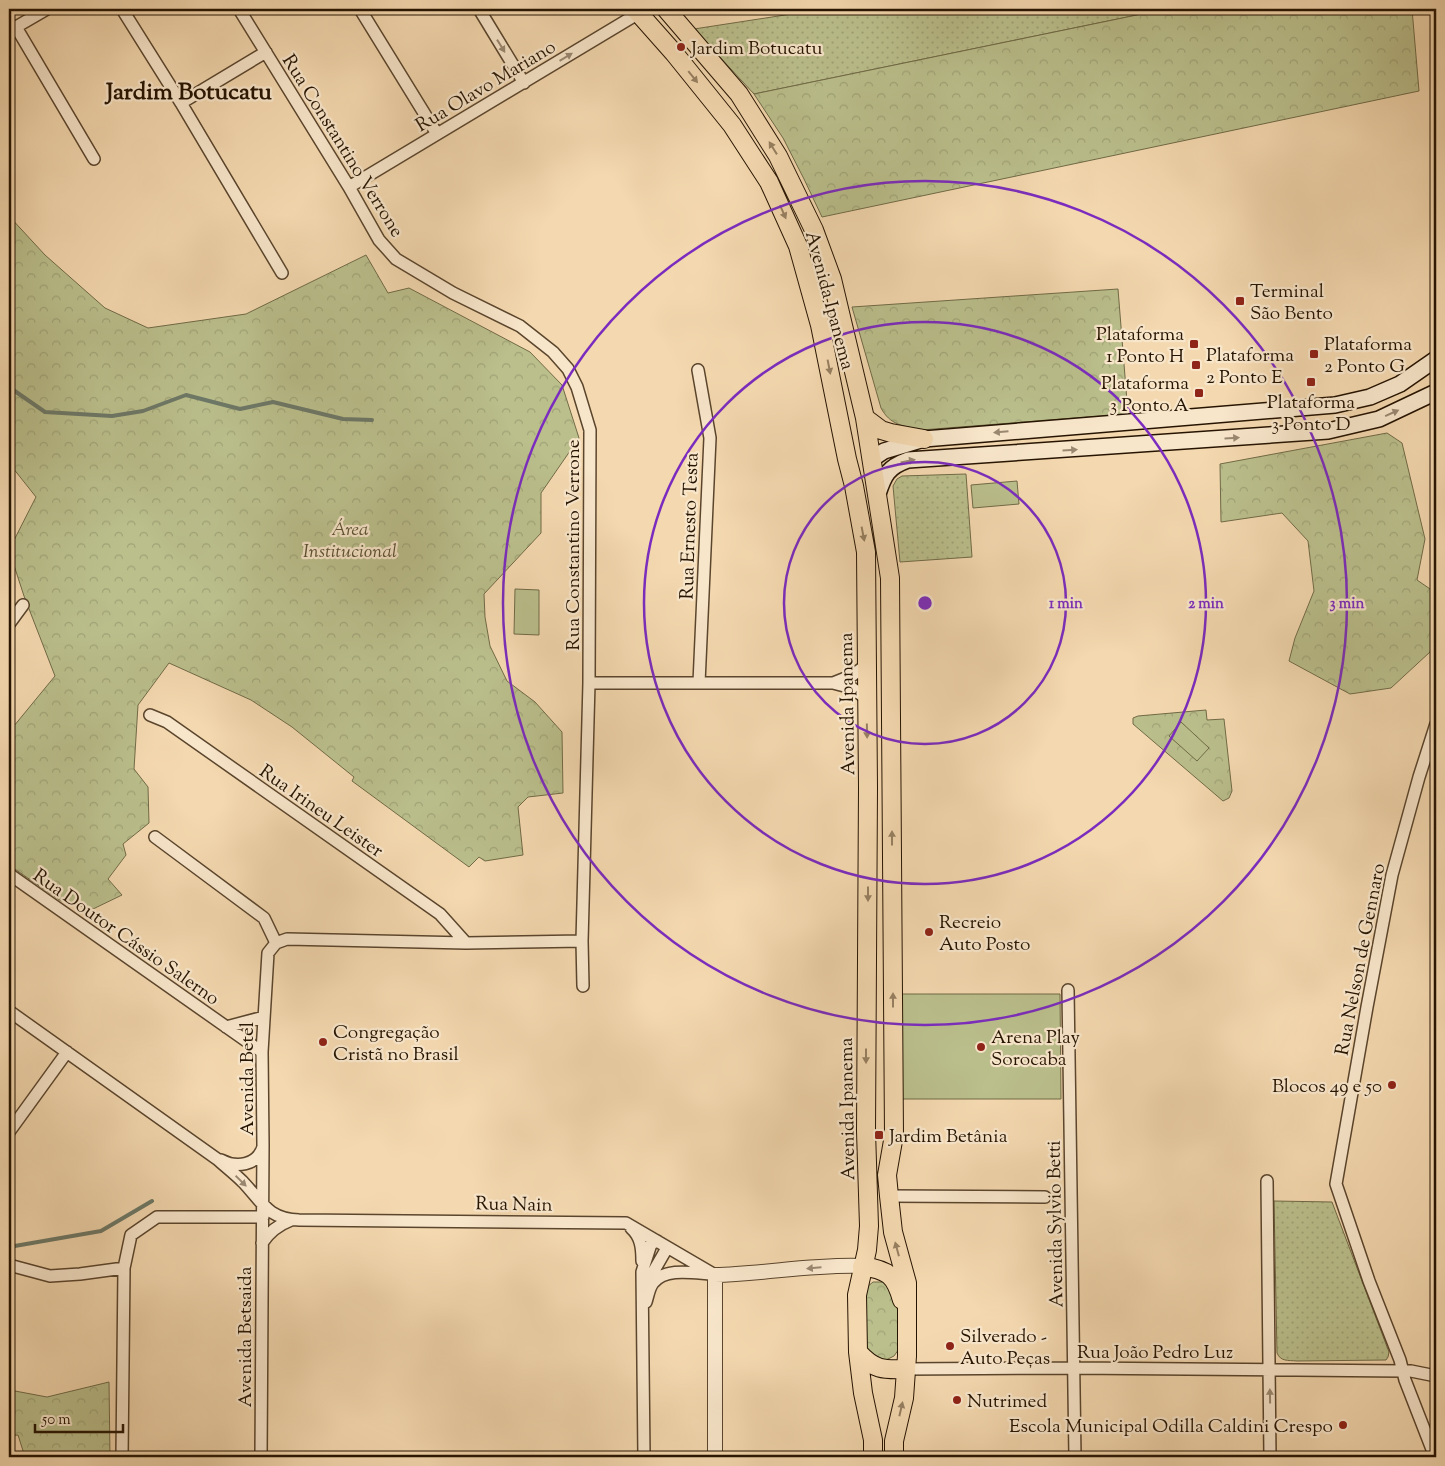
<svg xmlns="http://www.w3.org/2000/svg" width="1445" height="1466" font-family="'Sorts Mill Goudy',serif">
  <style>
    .grass { fill: url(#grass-dots); stroke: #706a47 }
    .forest { fill: url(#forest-crowns); stroke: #706a47 }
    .pitch { fill: #babf8c; stroke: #706a47 }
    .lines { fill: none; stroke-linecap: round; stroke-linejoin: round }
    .stream { stroke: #6d7867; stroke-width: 4 }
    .minor-casing { stroke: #5a452d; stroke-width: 14 }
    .tertiary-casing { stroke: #5a452d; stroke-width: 16 }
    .secondary-casing { stroke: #261402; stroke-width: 18 }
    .primary-casing { stroke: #261402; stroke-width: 20 }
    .minor { stroke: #f8e6cb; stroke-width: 11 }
    .tertiary { stroke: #f8e6cb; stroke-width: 14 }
    .secondary { stroke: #f8e6cb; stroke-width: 15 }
    .primary { stroke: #f4d8af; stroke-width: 18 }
    .oneway { fill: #9a8871 }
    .oneway2 { fill: #978061 }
    .ring { fill: none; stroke: #7b2cbf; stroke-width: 2.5 }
    .poi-dot { fill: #8f2418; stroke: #f8e6cb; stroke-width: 2 }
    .labels { text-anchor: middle; stroke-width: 4.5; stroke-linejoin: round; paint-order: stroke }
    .poi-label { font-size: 19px; fill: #261402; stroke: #f8e6cb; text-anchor: start }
    .street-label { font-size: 19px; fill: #261402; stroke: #f8e6cb }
    .park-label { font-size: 19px; font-style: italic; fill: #5a5032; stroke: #f8e6cb }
    .district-label { font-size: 24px; font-weight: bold; fill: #261402; stroke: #f8e6cb }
    .centre { fill: #7b2cbf; stroke: #f8e6cb; stroke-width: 2.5 }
    .ring-label { font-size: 15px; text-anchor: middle; font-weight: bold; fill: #7b2cbf; stroke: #f8e6cb; stroke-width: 4.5; stroke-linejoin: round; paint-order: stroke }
  </style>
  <defs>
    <pattern id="grass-dots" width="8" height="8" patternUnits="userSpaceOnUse" patternTransform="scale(1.25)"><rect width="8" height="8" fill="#babf8c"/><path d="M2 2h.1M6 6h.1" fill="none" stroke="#a0a377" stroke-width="1.8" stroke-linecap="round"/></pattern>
    <pattern id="forest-crowns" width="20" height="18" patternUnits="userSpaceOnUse" patternTransform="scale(1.25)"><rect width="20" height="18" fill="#babf8c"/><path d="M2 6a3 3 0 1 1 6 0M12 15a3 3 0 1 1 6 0" fill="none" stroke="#a0a377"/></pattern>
  </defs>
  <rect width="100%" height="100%" fill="#f4d8af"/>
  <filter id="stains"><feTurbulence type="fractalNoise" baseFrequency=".004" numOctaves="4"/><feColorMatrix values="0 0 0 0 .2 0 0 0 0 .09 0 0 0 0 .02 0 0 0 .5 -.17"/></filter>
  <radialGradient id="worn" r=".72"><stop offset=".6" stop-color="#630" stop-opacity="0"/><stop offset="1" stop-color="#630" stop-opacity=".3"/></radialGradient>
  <!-- grass -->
  <path class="grass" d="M824,9H1166L754,94L694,29Z
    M966,474L972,557L900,562L893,486L897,479L902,476Z
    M1274,1201L1332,1202L1389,1352L1388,1357L1386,1360L1297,1361C1288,1360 1281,1362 1277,1353Z"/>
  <!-- forest -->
  <path class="forest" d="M1166,9H1412L1419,91L822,217L804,179L783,138L754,94Z
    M9,216L45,255L105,308L148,328L246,314L366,255L388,293L409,288L530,352L562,385L579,438L541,493V533L484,594L485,617L490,646L507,681L535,702L562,732L563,793L528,797L518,807L523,855L485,861L479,857L469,867L352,781L354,777L292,727L251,700L169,663L138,705L134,769L148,787L149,823L123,844L126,855L108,879L122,895L93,909L61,901L9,865V732L55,676L24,596L9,550L36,497L9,463Z
    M1118,289L1128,414L921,430C903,426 890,425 881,408L852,307Z
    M1387,433L1402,443L1425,539L1417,580L1436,593V642L1430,652L1391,688L1350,694L1289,661L1295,638L1314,591L1308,541L1282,513L1221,522L1220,464Z
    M1206,710L1207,720L1224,719L1232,791L1229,798L1223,801L1133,724V718L1138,716Z
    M873,1282H884L897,1298L901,1346L894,1356L884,1361L875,1358L864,1346L863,1296L867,1287Z
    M109,1382L110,1457H25L18,1435L9,1436V1394L15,1391L47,1397Z"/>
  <!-- pitch -->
  <path class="pitch" d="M1017,481L1019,504L973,508L971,485Z
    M515,589L539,590V635L514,634Z
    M1181,722L1209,748L1197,761L1169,736Z
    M901,994H1060L1061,1099H902Z"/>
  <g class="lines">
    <!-- stream -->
    <path class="stream" d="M9,387L45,412L112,416L143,411L186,395L240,409L273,402L343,419L372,420
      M9,1247L101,1231L152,1201"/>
    <defs>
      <path id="minor" d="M122,9L181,103L282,273
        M239,9L349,187L379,240L396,259L453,293L520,326L553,352L568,369L577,387L590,430L589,683L582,941L583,986
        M360,9L437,134
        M479,9L524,83
        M16,27L94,159
        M10,29L16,27L47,9
        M181,103L266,52
        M349,187L639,13
        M698,370L710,438L699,683
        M9,624L23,605
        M589,683H833L852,688L867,699
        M833,683L853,675L866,665
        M150,715L167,722L440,914L466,943
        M155,837L264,918L276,943
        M9,874L262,1052
        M276,943L287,939L466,943L582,941
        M1068,990L1075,1457
        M9,1011L217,1159C226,1167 235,1174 243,1182C262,1202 268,1219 299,1220L626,1223L715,1275
        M226,1027L264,1017
        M9,1132L67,1052
        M221,1160C236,1168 257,1166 263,1147
        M1267,1181L1270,1457
        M889,1196L1045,1197
        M631,1228C641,1237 642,1248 642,1261
        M262,1243C269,1232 278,1225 291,1220
        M9,1265L50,1276L80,1274L124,1268
        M647,1287L652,1274L667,1248
        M646,1302C648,1296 649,1288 653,1283C665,1267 694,1273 711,1274
        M906,1369L1074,1368L1403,1371H1411L1436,1376
        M122,1457L124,1268L131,1235L157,1217H263
        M261,1457L263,1145L262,1052L268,953L276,943
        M644,1457L642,1272L651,1244L657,1241
        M1435,1457L1405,1380L1400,1360L1369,1281L1336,1184L1367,1007L1392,875L1419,777L1436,724"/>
      <path id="tertiary" d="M715,1457V1275C764,1274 813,1264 862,1266"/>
      <path id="secondary" d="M872,459L884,451L924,439L1335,405L1370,397L1400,384L1436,359
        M878,494C884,475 888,467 908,460L1328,431L1379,419L1436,392"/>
      <path id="primary" d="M635,9L674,53L732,125L769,182L798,246L820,325L847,459L854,486L866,552L868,788L866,1131L869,1226L867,1250L857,1295L858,1352L863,1393L873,1440V1457
        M666,9L739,94L778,156L814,230L832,279L865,418L890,578L894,1135L887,1175L889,1196L893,1232L907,1283V1356L904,1398L894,1441V1457
        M865,418L881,430L891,433L924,439
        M862,1266C888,1270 895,1275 902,1300
        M858,1352C874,1370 883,1370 906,1369"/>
    </defs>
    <!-- minor casing -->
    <use href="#minor" class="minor-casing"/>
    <!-- tertiary casing -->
    <use href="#tertiary" class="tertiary-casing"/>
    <!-- secondary casing -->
    <use href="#secondary" class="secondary-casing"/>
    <!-- primary casing -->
    <use href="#primary" class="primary-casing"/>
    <!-- minor -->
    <use href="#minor" class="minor"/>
    <!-- tertiary -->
    <use href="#tertiary" class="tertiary"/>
    <!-- secondary -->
    <use href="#secondary" class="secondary"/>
    <!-- primary -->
    <use href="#primary" class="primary"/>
  </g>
  <!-- one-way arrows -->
  <defs><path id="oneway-solid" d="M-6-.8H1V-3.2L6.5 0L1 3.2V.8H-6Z" transform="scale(1.25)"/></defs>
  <g class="oneway">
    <use href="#oneway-solid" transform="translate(501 46) rotate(58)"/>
    <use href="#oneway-solid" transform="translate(566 57) rotate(-31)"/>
    <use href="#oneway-solid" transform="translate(1392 413) rotate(-24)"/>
    <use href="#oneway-solid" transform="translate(1001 432) rotate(175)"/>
    <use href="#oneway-solid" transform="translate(1232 438) rotate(-4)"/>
    <use href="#oneway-solid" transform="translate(1070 450) rotate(-4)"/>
    <use href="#oneway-solid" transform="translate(908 461) rotate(-11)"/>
    <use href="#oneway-solid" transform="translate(241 1181) rotate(44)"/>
    <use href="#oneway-solid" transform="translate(814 1268) rotate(175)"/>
    <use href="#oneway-solid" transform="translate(1270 1396) rotate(-91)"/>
  </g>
  <g class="oneway2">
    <use href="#oneway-solid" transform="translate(693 77) rotate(51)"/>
    <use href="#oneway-solid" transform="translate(773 148) rotate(-122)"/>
    <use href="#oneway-solid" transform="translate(783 212) rotate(66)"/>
    <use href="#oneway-solid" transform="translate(829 367) rotate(79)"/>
    <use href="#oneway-solid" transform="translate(863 534) rotate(79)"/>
    <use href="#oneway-solid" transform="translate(867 731) rotate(89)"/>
    <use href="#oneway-solid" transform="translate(892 838) rotate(-90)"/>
    <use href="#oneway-solid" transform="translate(868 894) rotate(90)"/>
    <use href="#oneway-solid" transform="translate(893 1000) rotate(-90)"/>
    <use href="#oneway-solid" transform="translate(866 1056) rotate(90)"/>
    <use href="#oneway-solid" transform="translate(897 1249) rotate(-105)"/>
    <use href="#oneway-solid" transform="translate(901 1409) rotate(-77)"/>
  </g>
  <!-- distance rings -->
  <g class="ring">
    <circle cx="925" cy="603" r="141"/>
    <circle cx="925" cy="603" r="281"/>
    <circle cx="925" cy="603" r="422"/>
  </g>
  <!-- markers -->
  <g class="poi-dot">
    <circle cx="681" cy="47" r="5"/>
    <rect x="1235" y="296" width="10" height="10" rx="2.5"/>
    <rect x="1189" y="339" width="10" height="10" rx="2.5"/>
    <rect x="1309" y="349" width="10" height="10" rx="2.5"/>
    <rect x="1191" y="360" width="10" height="10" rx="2.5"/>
    <rect x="1306" y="377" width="10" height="10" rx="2.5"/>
    <rect x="1194" y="388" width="10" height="10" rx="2.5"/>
    <circle cx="929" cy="932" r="5"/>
    <circle cx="323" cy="1042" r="5"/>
    <circle cx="981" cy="1047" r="5"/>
    <circle cx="1392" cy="1085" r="5"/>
    <rect x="874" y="1130" width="10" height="10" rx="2.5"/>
    <circle cx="950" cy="1346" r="5"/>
    <circle cx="957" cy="1400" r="5"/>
    <circle cx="1343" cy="1425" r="5"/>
  </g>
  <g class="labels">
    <!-- poi labels -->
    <g class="poi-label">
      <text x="691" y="54">Jardim Botucatu</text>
      <text x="1250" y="297">Terminal<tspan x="1250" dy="22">São Bento</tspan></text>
      <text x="1184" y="340" text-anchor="end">Plataforma<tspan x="1184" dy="22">1 Ponto H</tspan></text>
      <text x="1324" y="350">Plataforma<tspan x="1324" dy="22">2 Ponto G</tspan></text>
      <text x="1206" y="361">Plataforma<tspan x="1206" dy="22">2 Ponto E</tspan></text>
      <text x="1189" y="389" text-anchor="end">Plataforma<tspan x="1189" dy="22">3 Ponto A</tspan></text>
      <text x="1311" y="408" text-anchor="middle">Plataforma<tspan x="1311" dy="22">3 Ponto D</tspan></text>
      <text x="939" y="928">Recreio<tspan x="939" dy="22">Auto Posto</tspan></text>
      <text x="333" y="1038">Congregação<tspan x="333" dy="22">Cristã no Brasil</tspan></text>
      <text x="991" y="1043">Arena Play<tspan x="991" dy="22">Sorocaba</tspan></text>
      <text x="1382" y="1092" text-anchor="end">Blocos 49 e 50</text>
      <text x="889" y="1142">Jardim Betânia</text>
      <text x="960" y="1342">Silverado -<tspan x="960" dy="22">Auto Peças</tspan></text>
      <text x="967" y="1407">Nutrimed</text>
      <text x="1333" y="1432" text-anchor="end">Escola Municipal Odilla Caldini Crespo</text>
    </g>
    <!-- street labels -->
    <g class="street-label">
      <text transform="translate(485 85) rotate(-31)" y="7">Rua Olavo Mariano</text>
      <text transform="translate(344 145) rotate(58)" y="7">Rua Constantino Verrone</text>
      <text transform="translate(831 300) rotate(75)" y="7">Avenida Ipanema</text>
      <text transform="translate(688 526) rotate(-88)" y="7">Rua Ernesto Testa</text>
      <text transform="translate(572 545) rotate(-90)" y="7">Rua Constantino Verrone</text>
      <text transform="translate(846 704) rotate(-91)" y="7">Avenida Ipanema</text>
      <text transform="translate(322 810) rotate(35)" y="7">Rua Irineu Leister</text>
      <text transform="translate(127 936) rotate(35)" y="7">Rua Doutor Cássio Salerno</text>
      <text transform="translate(1359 959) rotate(-79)" y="7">Rua Nelson de Gennaro</text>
      <text transform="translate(246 1079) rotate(-90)" y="7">Avenida Betel</text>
      <text transform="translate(846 1109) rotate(-91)" y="7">Avenida Ipanema</text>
      <text transform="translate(514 1203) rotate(1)" y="7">Rua Nain</text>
      <text transform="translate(1054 1224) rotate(-91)" y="7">Avenida Sylvio Betti</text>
      <text transform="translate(244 1337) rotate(-90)" y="7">Avenida Betsaida</text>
      <text x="1155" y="1358">Rua João Pedro Luz</text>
    </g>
    <!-- park labels -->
    <g class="park-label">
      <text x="350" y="535">Área<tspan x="350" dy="22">Institucional</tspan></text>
    </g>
    <!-- district labels -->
    <g class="district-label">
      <text x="189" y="99">Jardim Botucatu</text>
    </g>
  </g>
  <circle cx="925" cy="603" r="8" class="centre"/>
  <g class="ring-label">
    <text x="1066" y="608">1 min</text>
    <text x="1206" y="608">2 min</text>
    <text x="1347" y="608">3 min</text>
  </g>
  <!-- margin -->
  <rect width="1445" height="1466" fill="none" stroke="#f4d8af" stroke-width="30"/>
  <rect x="10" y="10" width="1425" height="1446" fill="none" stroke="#261402" stroke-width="2.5"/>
  <rect x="15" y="15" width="1415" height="1436" fill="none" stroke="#261402"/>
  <!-- scale -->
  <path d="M35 1424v8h88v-8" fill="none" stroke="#261402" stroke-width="2.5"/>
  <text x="42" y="1424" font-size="15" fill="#261402" stroke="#f8e6cb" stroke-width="4" paint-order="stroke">50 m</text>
  <rect width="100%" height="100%" filter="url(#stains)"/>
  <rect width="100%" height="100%" fill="url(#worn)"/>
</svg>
